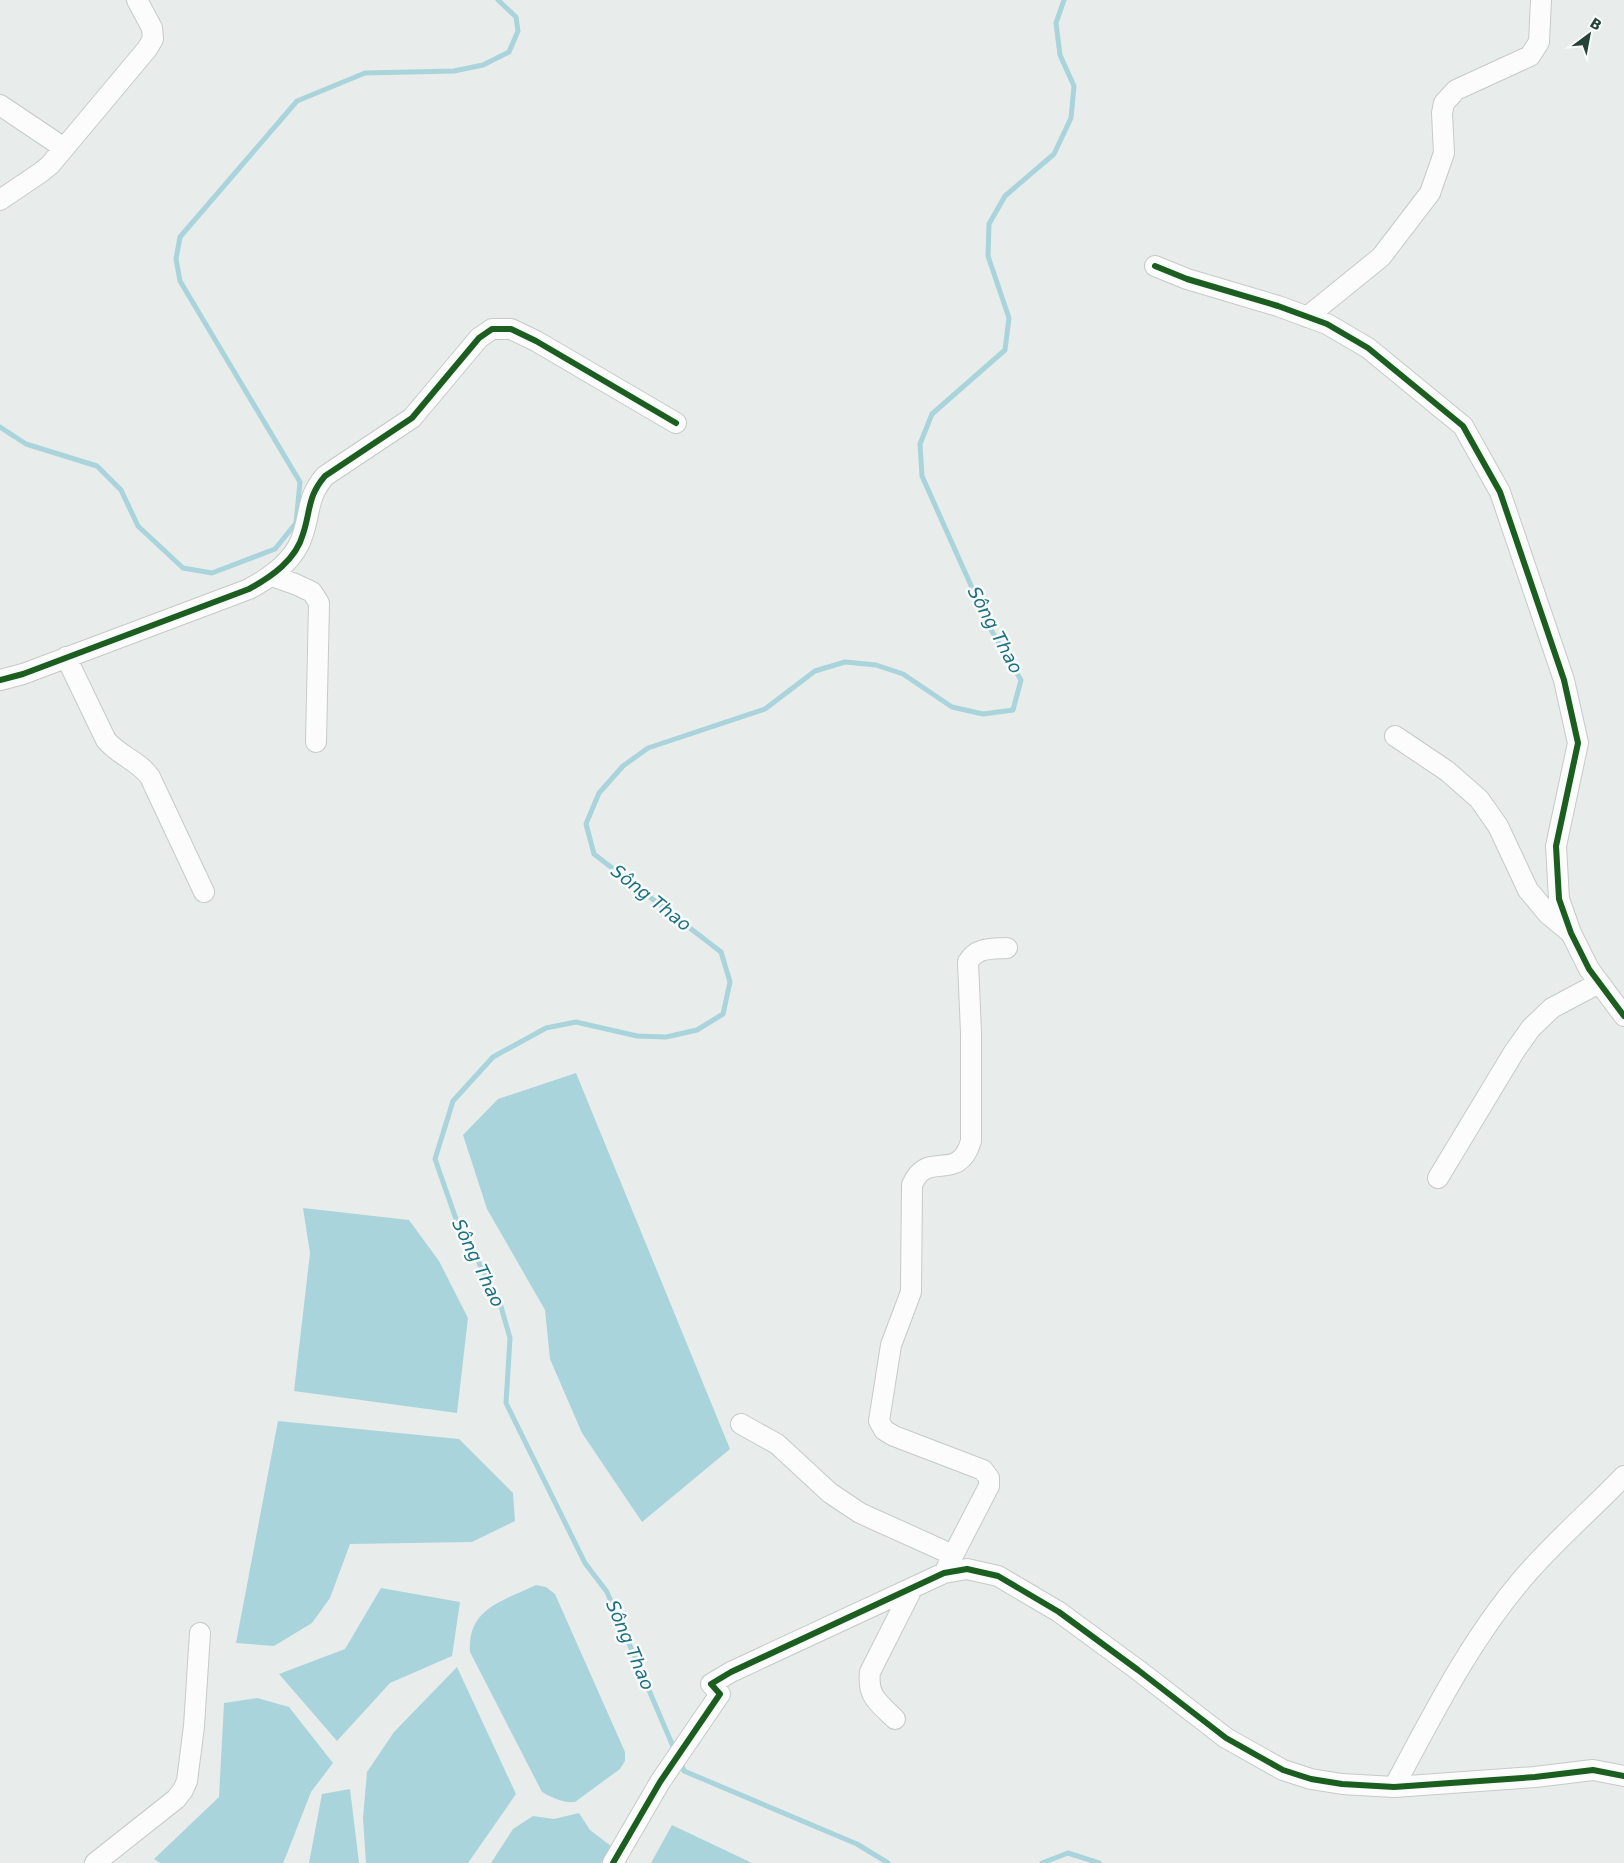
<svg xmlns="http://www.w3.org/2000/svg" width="1624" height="1863" font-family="'DejaVu Sans',sans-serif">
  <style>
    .water { fill: #a9d4db }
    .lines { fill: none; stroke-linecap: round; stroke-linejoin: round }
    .stream { stroke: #a9d4db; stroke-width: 5 }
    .minor-casing { stroke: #c5cac8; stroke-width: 22 }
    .minor { stroke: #fcfcfc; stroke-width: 20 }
    .cycleway-casing { stroke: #f7fbf9; stroke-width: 9 }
    .cycleway { stroke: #1b5e20; stroke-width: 6 }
    .labels { text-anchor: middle; stroke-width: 5; stroke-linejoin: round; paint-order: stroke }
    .water-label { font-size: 18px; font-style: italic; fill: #1c6f80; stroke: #f7fbf9 }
  </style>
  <rect width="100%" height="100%" fill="#e8edeb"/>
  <!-- water -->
  <path class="water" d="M576,1073L730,1449L642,1522L582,1433L550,1359L545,1310L487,1209L463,1135L498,1099Z
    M303,1208L409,1220L439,1261L468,1318L457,1413L294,1391L310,1253Z
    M278,1421L459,1439L513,1493L515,1521L472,1542L350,1544L330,1598L312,1623L274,1646L236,1643Z
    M536,1585L546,1587L555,1594L625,1752V1761L620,1769L575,1802C562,1803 553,1798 542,1792L470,1652C467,1608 503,1601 536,1585Z
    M381,1588L460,1602L452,1656L390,1683L337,1741L279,1674L345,1649Z
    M457,1667L516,1794L468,1863H366L363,1818L367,1772L394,1732Z
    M257,1698L289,1707L333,1763L311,1792L286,1856L283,1863H160L154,1859L219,1797L224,1703Z
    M350,1789L359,1863H309L322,1794Z
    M579,1813L590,1830L611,1846L601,1863H491L513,1829L533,1816L554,1819Z
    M672,1825L752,1863H651Z"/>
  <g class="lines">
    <!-- stream -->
    <path class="stream" d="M0,427L26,444L97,466L121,490L138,526L183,568L212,573L275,549L296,523L300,482L180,281L176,259L180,237L297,101L365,73L454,71L483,65L509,52L518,31L516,17L498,0
      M675,1751L607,1592L585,1563L506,1403L510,1338L500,1303L456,1219L435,1159L453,1101L493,1057L546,1028L576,1022L637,1036L666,1037L697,1030L723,1014L730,982L721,952L594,854L586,824L599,793L623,766L648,748L765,709L815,671L845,662L876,665L903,674L952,707L983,714L1013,710L1021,680L990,628L922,476L920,444L932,414L1005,350L1009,318L988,256L989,224L1005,196L1054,154L1071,118L1074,86L1060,55L1056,23L1064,0
      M680,1761L684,1771L857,1844L888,1863
      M1042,1863L1068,1853L1099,1863"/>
    <defs>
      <path id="minor" d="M0,105L64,148
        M0,200L40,173L50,165L147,49L153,39L152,28L137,0
        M1155,266L1187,279L1278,306L1327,324L1368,348L1463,426L1500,492L1564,680L1578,743L1556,846L1559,899L1571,933L1589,969L1624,1016
        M1307,317L1381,257L1430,193L1444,153L1442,113L1444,103L1456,90L1530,56L1539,42L1541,0
        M272,576L295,584L312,592L319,603L316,742
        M66,657L106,740C119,756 138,760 150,777L204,892
        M0,680L23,674L249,589C271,577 296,560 303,534C311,510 307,497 325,476L412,418L479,338L492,329H511L536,341L676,423
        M1395,736L1447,771L1479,799L1498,826L1528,890L1548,914L1571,933
        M1438,1178L1514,1052L1531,1028L1552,1008L1599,983
        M741,1424L777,1444L830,1493L860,1513L953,1555
        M944,1573L989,1486V1478L983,1470L894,1436L884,1430L879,1421L891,1345L911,1292L912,1185C927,1148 958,1185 971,1141V1033L968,962C977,947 991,949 1007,948
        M895,1719C879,1703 867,1697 870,1672L912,1589
        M1394,1787C1434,1712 1474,1632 1532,1568C1561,1536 1594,1507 1624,1476
        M95,1863L176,1799L183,1790L187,1781L194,1726L200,1633
        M613,1863L660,1782L720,1694L711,1684L731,1672L944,1573L967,1569L998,1576L1059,1612L1138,1670L1226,1738L1283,1770L1311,1779L1342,1784L1394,1787L1535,1777L1593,1770L1624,1776"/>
    </defs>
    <!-- minor casing -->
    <use href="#minor" class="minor-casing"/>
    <!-- minor -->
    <use href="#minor" class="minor"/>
    <defs>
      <path id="cycleway" d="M1155,266L1187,279L1278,306L1327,324L1368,348L1463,426L1500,492L1564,680L1578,743L1556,846L1559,899L1571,933L1589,969L1624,1016
        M0,680L23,674L249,589C271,577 296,560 303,534C311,510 307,497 325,476L412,418L479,338L492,329H511L536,341L676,423
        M613,1863L660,1782L720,1694L711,1684L731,1672L944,1573L967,1569L998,1576L1059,1612L1138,1670L1226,1738L1283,1770L1311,1779L1342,1784L1394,1787L1535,1777L1593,1770L1624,1776"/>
    </defs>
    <!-- cycleway casing -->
    <use href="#cycleway" class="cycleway-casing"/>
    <!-- cycleway -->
    <use href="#cycleway" class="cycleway"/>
  </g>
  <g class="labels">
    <!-- water labels -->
    <g class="water-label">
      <text transform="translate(995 630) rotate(62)" y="6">Sông Thao</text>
      <text transform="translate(651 898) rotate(38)" y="6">Sông Thao</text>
      <text transform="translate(478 1263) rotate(64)" y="6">Sông Thao</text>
      <text transform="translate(630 1645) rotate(67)" y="6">Sông Thao</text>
    </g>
  </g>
  <!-- north arrow -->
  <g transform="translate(1589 35) rotate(32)" stroke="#f7fbf9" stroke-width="4" paint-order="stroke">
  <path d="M0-4L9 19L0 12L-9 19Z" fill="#24423a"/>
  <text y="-8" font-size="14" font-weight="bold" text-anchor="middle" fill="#24423a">B</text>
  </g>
</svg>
